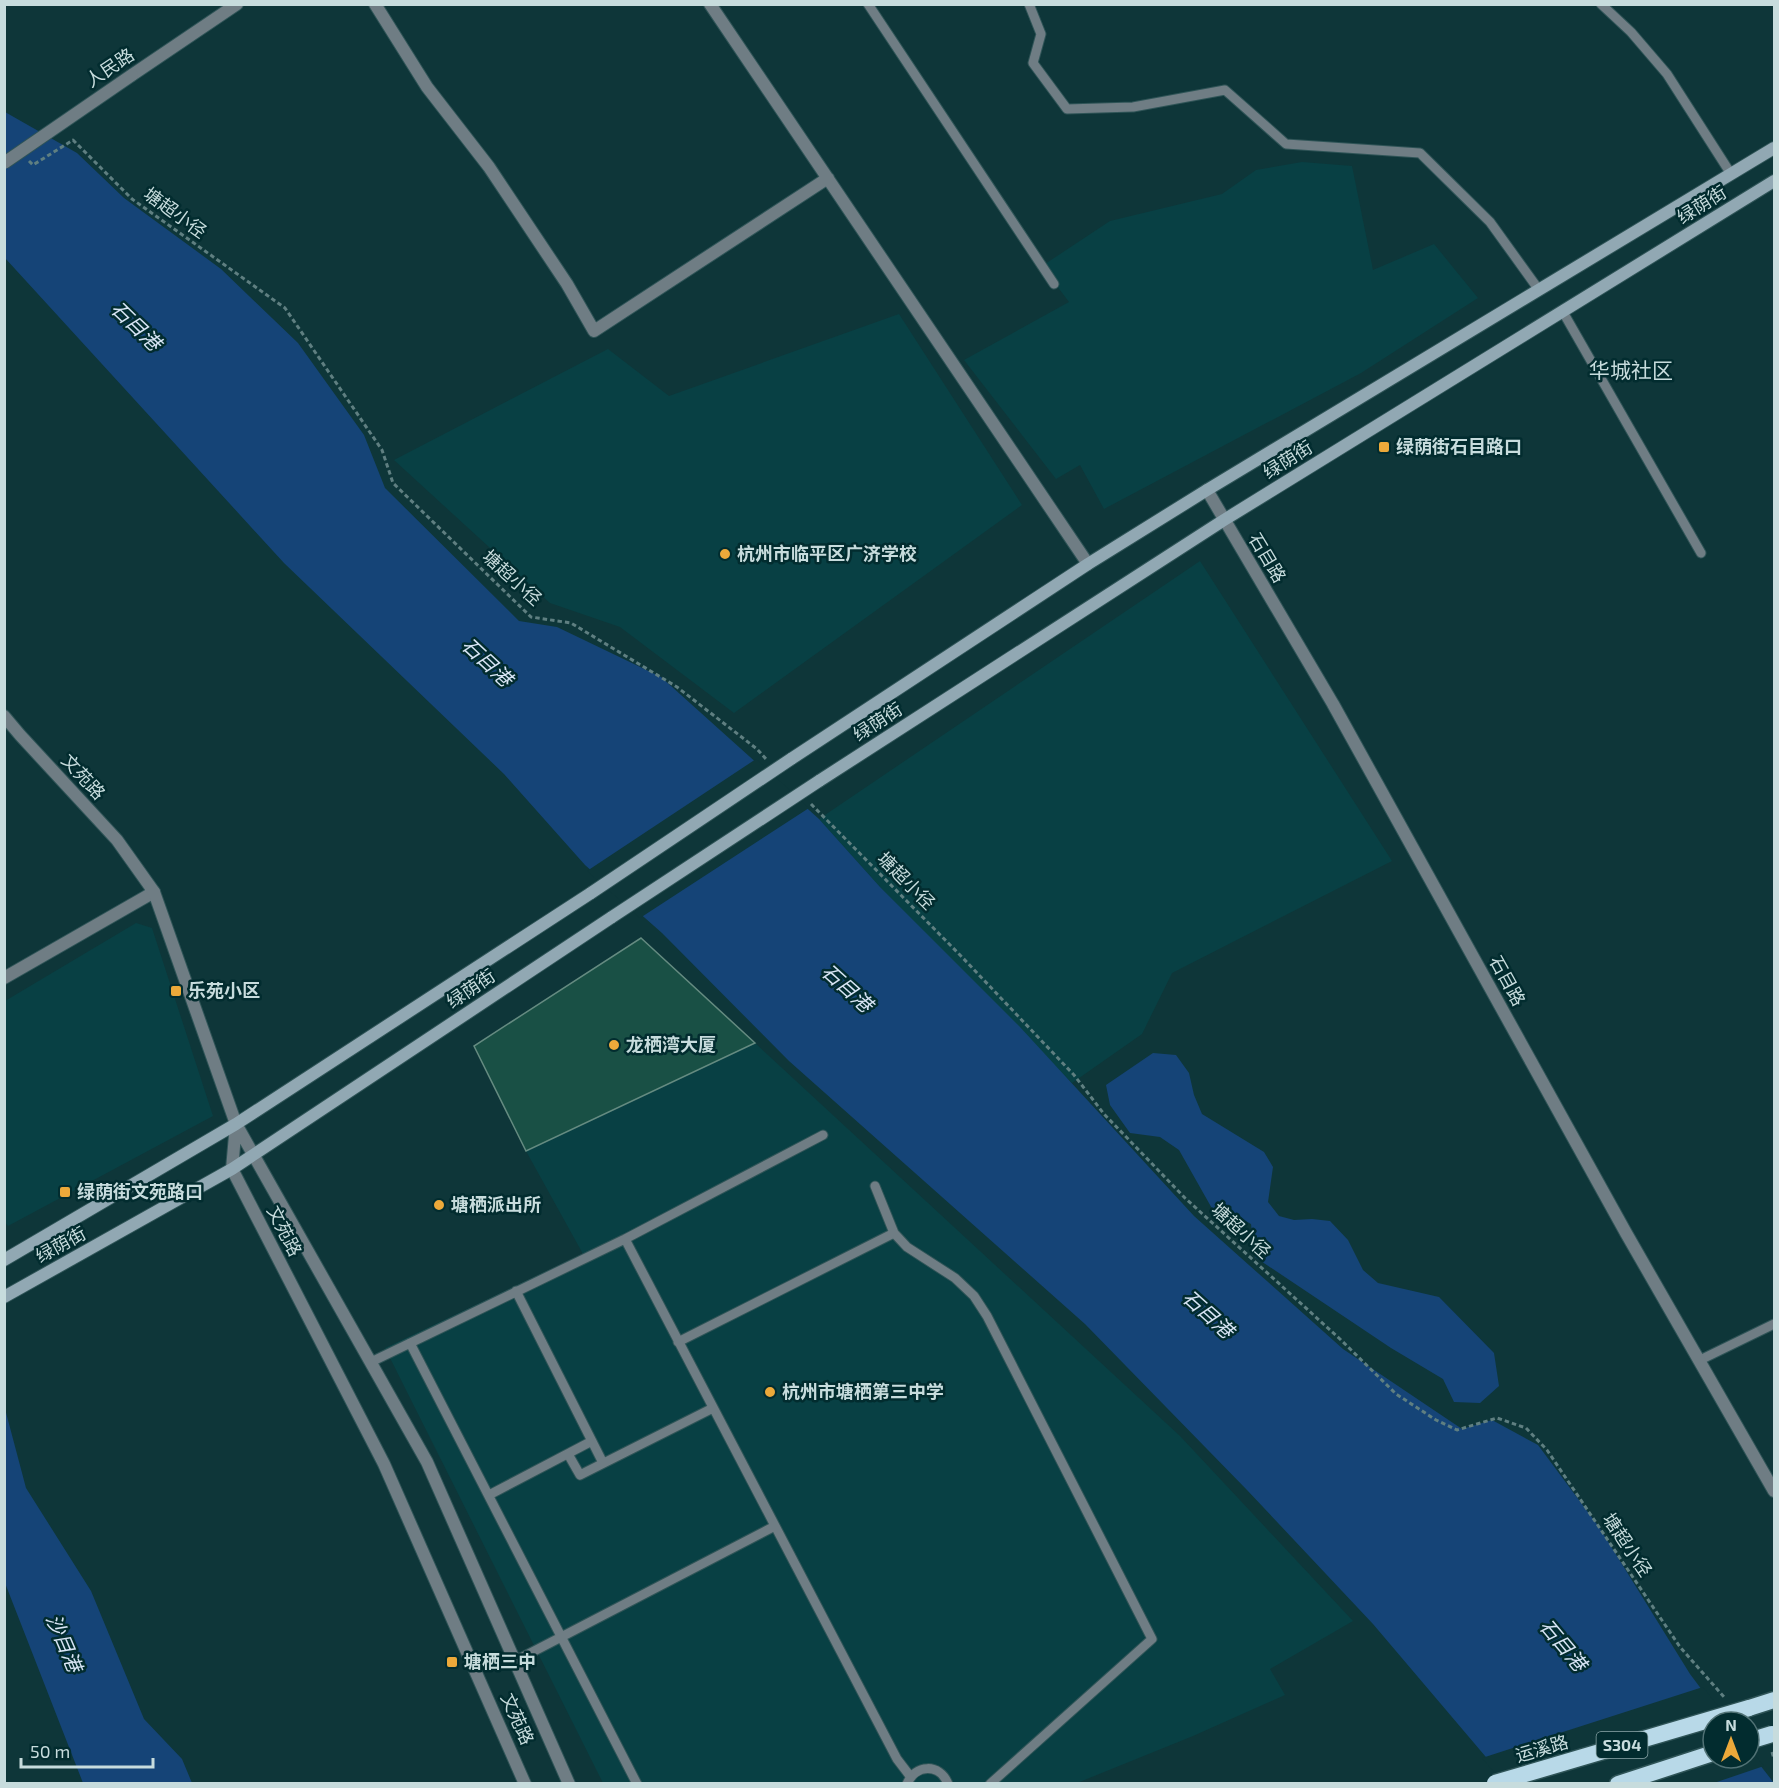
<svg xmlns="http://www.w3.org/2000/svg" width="1779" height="1788" font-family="'Exo 2','Noto Sans SC',sans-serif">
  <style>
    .built { fill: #084044 }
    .water { fill: #154477 }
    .pier { fill: #0e3639 }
    .building { fill: #195045; stroke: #658b81; stroke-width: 1.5 }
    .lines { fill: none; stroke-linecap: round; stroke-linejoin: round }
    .service-casing { stroke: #2f5457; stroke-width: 11 }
    .minor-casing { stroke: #2f5457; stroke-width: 14 }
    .tertiary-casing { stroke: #2f5457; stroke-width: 14 }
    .secondary-casing { stroke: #2f5457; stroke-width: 14 }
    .trunk-casing { stroke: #2f5457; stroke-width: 19 }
    .path { stroke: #5f7f81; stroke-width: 3; stroke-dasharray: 4.5 3; stroke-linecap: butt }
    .service { stroke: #6f7d84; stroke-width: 9 }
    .minor { stroke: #6f7d84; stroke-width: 12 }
    .tertiary { stroke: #6f7d84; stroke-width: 12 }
    .secondary { stroke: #91a8b3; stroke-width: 12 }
    .trunk { stroke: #b8d9e8; stroke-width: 16 }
    .tertiary-bridge-casing { stroke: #2f5457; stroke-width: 14; stroke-linecap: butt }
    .secondary-bridge-casing { stroke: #2f5457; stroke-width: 14; stroke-linecap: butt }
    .trunk-bridge-casing { stroke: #2f5457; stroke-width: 19; stroke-linecap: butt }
    .tertiary-bridge { stroke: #6f7d84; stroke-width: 12 }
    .secondary-bridge { stroke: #91a8b3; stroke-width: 12 }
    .trunk-bridge { stroke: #b8d9e8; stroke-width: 16 }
    .poi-dot { fill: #eca93a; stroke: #022c2f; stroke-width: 2 }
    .labels { text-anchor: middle; stroke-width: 5; stroke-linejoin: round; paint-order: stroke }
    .shield { fill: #022c2f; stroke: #8ca7a9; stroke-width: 1.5 }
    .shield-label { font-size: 16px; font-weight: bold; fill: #c7dcdd }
    .street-label { font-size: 18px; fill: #c7dcdd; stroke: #022c2f }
    .poi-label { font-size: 18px; font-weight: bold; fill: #c7dcdd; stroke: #022c2f; text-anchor: start }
    .water-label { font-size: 20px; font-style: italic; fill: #d8e5f5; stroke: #022c2f }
    .quarter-label { font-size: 21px; fill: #c7dcdd; stroke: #022c2f }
  </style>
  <rect width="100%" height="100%" fill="#0e3639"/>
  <!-- built -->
  <path class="built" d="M1302,162L1352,166L1373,270L1434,244L1478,298L1361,373L1104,509L1080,465L1056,479L964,360L1069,302L1042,266L1110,221L1222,194L1256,170Z
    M899,314L1022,505L734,713L620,627L550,603L394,460L608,349L669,396Z
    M1200,561L1392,861L1172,973L1142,1034L1072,1083L880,887L819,819Z
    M136,923L152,928L213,1116L8,1226L4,1221L5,1001Z
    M755,1043L1180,1436L1353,1621L1270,1669L1285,1695L1193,1736L1077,1783H603L385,1348L583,1254L526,1151Z"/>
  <!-- water -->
  <path class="water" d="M5,112L77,153L124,198L221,269L298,343L364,435L385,488L519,621L557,627L661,677L819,819L880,887L1020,1027L1194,1216L1343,1349L1462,1429L1492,1420L1538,1445L1599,1527L1690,1674L1726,1722H1713V1758H1749V1751L1774,1783H1508L1373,1624L1247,1490L1085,1324L789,1061L662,933L585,865L504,774L284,563L5,258Z
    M1153,1053L1176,1055L1189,1073L1194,1095L1202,1114L1264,1152L1273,1167L1268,1202L1279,1216L1294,1220L1312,1219L1330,1221L1348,1240L1363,1270L1378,1283L1439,1297L1494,1353L1499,1386L1480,1403L1454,1402L1443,1379L1391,1348L1255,1257L1251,1224L1238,1217L1214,1212L1179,1150L1160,1137L1130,1133L1110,1105L1106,1085Z
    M4,1405L26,1488L91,1591L144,1719L182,1759L192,1783H83L5,1583Z"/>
  <!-- pier -->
  <path class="pier" d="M756,759L809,808L640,918L587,871Z
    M1703,1687L1729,1720L1713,1722V1758H1749V1748L1764,1766L1711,1784H1504L1482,1758Z"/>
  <!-- building -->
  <path class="building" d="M641,938L755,1043L526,1151L474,1046Z"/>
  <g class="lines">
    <defs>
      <path id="service" d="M868,4L1054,284
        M1029,4L1041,34L1033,63L1067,109L1133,107L1225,90L1286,144L1420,153L1490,222L1539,290
        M1601,4L1631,32L1667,74L1731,174
        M1563,312L1701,553
        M875,1186L894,1233L907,1247L955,1278L974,1296L987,1316L1152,1639L990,1784
        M625,1239L897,1759L910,1776
        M516,1291L603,1463
        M678,1342L894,1233
        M410,1343L637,1784
        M1700,1360L1774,1324
        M371,1362L625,1239L823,1135
        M568,1454L580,1475L713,1408
        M489,1495L592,1441
        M515,1661L775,1526
        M907,1784C915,1764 940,1763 948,1784"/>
      <path id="minor" d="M375,4L427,87L489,167L567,284L594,331L828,178
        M710,4L1088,564
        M4,978L154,892"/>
      <path id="tertiary" d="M132,75L237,4
        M1207,490L1333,704L1626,1233L1774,1491
        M4,716L20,735L117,840L154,892L236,1124L232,1169L384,1464L525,1784
        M236,1124L427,1462L569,1784"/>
      <path id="secondary" d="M791,759L1088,564L1207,490L1774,148
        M819,781L1224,520L1774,181
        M4,1260L236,1124L591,893
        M4,1297L232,1169L612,917"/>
      <path id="trunk" d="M1749,1708L1774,1700
        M1618,1784L1713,1753"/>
    </defs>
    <!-- service casing -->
    <use href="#service" class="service-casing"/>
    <!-- minor casing -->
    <use href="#minor" class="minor-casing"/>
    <!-- tertiary casing -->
    <use href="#tertiary" class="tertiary-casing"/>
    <!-- secondary casing -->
    <use href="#secondary" class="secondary-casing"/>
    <!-- trunk casing -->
    <use href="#trunk" class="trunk-casing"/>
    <!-- path -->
    <path class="path" d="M29,161L33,165L73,140L132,199L285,308L382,450L393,483L531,617L571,623L677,687L757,749L766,759
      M811,804L960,955L1074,1075L1104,1114L1185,1198L1341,1340L1396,1394L1436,1420L1457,1430L1497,1418L1526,1428L1547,1450L1680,1647L1724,1697
      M1772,1752L1774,1759"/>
    <!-- service -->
    <use href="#service" class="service"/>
    <!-- minor -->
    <use href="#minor" class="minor"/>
    <!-- tertiary -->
    <use href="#tertiary" class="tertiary"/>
    <!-- secondary -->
    <use href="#secondary" class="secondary"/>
    <!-- trunk -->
    <use href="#trunk" class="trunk"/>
    <defs>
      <path id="tertiary-bridge" d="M4,163L132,75"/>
      <path id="secondary-bridge" d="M591,893L791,759
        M612,917L819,781"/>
      <path id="trunk-bridge" d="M1749,1741L1772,1734
        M1495,1783L1749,1708"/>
    </defs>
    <!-- tertiary-bridge casing -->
    <use href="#tertiary-bridge" class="tertiary-bridge-casing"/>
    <!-- secondary-bridge casing -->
    <use href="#secondary-bridge" class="secondary-bridge-casing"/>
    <!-- trunk-bridge casing -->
    <use href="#trunk-bridge" class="trunk-bridge-casing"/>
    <!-- tertiary-bridge -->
    <use href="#tertiary-bridge" class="tertiary-bridge"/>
    <!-- secondary-bridge -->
    <use href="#secondary-bridge" class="secondary-bridge"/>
    <!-- trunk-bridge -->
    <use href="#trunk-bridge" class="trunk-bridge"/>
  </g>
  <!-- markers -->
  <g class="poi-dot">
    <rect x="1378" y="441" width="12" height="12" rx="3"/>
    <circle cx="725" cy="554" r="6"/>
    <rect x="170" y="985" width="12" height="12" rx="3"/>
    <circle cx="614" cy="1045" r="6"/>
    <rect x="59" y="1186" width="12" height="12" rx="3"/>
    <circle cx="439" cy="1205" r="6"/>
    <circle cx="770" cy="1392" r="6"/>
    <rect x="446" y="1656" width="12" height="12" rx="3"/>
  </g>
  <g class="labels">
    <!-- shield labels -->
    <rect class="shield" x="1596.5" y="1732" width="51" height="26" rx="4.5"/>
    <g class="shield-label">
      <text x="1622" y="1751">S304</text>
    </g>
    <!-- street labels -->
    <g class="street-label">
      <text transform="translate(110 68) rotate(-34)" y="6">人民路</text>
      <text transform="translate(1702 205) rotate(-32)" y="6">绿荫街</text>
      <text transform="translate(175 213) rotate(36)" y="6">塘超小径</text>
      <text transform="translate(1288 460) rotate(-32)" y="6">绿荫街</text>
      <text transform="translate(1267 558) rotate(59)" y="6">石目路</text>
      <text transform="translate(512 578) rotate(42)" y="6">塘超小径</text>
      <text transform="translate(878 722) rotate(-33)" y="6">绿荫街</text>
      <text transform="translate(83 777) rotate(47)" y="6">文苑路</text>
      <text transform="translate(906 881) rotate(45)" y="6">塘超小径</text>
      <text transform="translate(1507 981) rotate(61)" y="6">石目路</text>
      <text transform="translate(471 989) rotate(-34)" y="6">绿荫街</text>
      <text transform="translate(284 1231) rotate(63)" y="6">文苑路</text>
      <text transform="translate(1241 1231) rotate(42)" y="6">塘超小径</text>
      <text transform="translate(61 1245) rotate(-29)" y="6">绿荫街</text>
      <text transform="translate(1627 1545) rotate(56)" y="6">塘超小径</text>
      <text transform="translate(517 1719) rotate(66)" y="6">文苑路</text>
      <text transform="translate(1542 1749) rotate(-16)" y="6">运溪路</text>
    </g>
    <!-- poi labels -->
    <g class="poi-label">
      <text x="1396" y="453">绿荫街石目路口</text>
      <text x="737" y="560">杭州市临平区广济学校</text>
      <text x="188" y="997">乐苑小区</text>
      <text x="626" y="1051">龙栖湾大厦</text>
      <text x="77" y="1198">绿荫街文苑路口</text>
      <text x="451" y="1211">塘栖派出所</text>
      <text x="782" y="1398">杭州市塘栖第三中学</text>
      <text x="464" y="1668">塘栖三中</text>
    </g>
    <!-- water labels -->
    <g class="water-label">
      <text transform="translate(136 326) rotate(44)" y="7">石目港</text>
      <text transform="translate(487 662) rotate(43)" y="7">石目港</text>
      <text transform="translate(847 988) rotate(42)" y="7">石目港</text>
      <text transform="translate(1208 1314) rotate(42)" y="7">石目港</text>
      <text transform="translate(64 1643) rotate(67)" y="7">沙目港</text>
      <text transform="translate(1563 1645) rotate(50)" y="7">石目港</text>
    </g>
    <!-- quarter labels -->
    <g class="quarter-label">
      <text x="1631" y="378">华城社区</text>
    </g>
  </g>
  <!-- border -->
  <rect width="1779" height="1788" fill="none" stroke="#c7dcdd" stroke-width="12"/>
  <!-- north arrow -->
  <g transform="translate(1731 1740)"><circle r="28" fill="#022c2f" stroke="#517275" stroke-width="1.5"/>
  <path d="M0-4.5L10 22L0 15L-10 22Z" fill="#eca93a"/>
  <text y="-9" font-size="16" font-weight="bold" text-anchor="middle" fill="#c7dcdd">N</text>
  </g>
  <!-- scale -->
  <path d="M21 1758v9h132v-9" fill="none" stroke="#c7dcdd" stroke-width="3"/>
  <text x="30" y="1758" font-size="18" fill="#c7dcdd" stroke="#022c2f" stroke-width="4.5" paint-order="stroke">50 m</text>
</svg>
